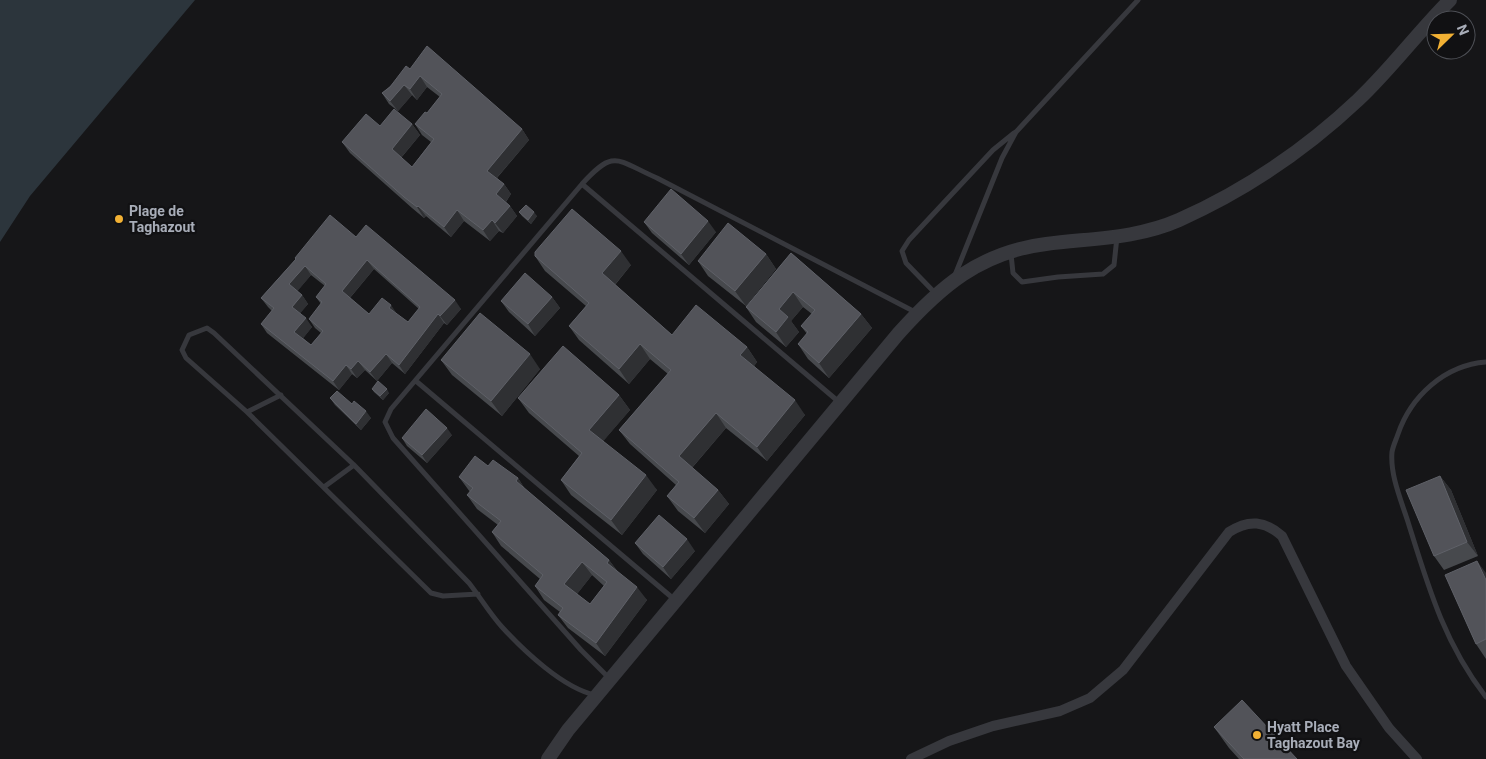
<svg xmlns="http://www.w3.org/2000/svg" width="1486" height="759" font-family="Roboto,sans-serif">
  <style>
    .water { fill: #2c353c }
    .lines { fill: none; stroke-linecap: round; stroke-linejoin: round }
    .service { stroke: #37383d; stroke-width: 5 }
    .minor { stroke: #37383d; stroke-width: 10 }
    .tertiary { stroke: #37383d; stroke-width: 14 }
    .wall { fill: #47494d; fill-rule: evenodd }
    .shaded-wall { fill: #2f3033 }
    .building { fill: #525359; stroke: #5f6168; fill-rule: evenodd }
    .poi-dot { fill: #f2b134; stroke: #111113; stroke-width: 2 }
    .labels { text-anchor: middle; stroke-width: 4.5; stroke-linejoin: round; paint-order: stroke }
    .poi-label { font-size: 14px; font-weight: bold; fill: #a8adb8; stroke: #111113; text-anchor: start }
  </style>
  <rect width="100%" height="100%" fill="#161618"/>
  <!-- water -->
  <path class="water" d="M0,0H195L30,196L0,242Z"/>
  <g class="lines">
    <!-- service -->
    <path class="service" d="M582,184L839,402
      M1011,254L1013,273L1022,282L1058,277L1103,274L1114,265L1117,237
      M955,275L1002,158L1016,132L1138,0
      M936,294L906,263L902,251L909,240L993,150L1014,133
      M1486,362C1445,365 1411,396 1398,434C1396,440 1393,446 1392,452C1390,475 1401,500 1408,522C1428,586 1444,643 1486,697
      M416,381L675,600
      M247,412L281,395
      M324,487L354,465
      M478,594L443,596L431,593L247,412L186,358L182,350L189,335L207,328L214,333L354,465L469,583C480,597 490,614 502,627C524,651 563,688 595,695
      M610,679L581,650L393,438L385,422L391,409L582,184C615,148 616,160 657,178L917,313"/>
    <!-- minor -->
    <path class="minor" d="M911,759L949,741L993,726L1060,711L1090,698L1123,670L1229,532C1249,519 1265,521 1282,536L1346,666L1389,728L1417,759"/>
    <!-- tertiary -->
    <path class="tertiary" d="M548,759L568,730L898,334C940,287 980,252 1046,244C1091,238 1136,239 1179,220C1244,191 1306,149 1358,100C1391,69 1418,32 1450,0"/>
  </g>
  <!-- wall -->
  <path class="wall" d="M410,69L522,129L529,140L497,178L504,184L511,194L506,202L510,206L517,216L503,233L499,231L490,241L464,221L451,237L426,216L424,218L412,208L350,153L342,142L380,126L412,124L420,135L401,158L412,167L431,142L422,135L415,124L427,113L440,97L427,87L417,100L412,95L398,111L389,104L382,93Z
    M519,212L537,216L531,224L522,216Z
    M644,222L716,232L689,265L652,233Z
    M356,237L461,309L447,325L444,323L405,374L392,363L377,381L365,370L357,378L352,374L339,390L267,333L261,324L272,311L268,307L261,298L296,259L295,258ZM374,269L419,309L408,322L369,314L350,298ZM311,275L325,286L316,297L321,304L309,319L315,328L321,333L311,345L303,338L312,327L300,313L308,304L302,295L297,291Z
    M791,253L861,314L872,328L829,378L808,359L798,344L807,334L801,326L812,314L803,307L791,321L799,332L786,347L756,322L746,307Z
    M766,254L776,269L746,306L708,276L698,261Z
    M535,256L631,265L615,285L672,335L747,347L757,362L754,366L805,415L767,461L726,428L692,468L718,490L729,504L705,533L678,511L667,496L676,485L630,444L619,430L668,374L650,359L629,384L579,340L569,326L586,306L545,271Z
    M552,297L560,308L535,336L509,312L501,301Z
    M441,360L540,369L502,416L452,375Z
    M372,389L389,393L383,400L374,392Z
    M619,395L630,410L603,441L657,490L622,535L571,495L561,480L579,456L529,413L518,398Z
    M330,398L352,404L371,418L361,430L335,405Z
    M452,435L427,463L407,446L402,438Z
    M488,466L518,478L525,489L609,560L618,572L647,600L605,656L568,628L558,615L560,612L544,600L535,586L540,579L501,546L492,532L498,525L477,509L467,495L470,492L459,477ZM592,575L604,586L590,604L577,594Z
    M1440,476L1451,490L1478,556L1444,570L1434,556Z
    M635,543L695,551L671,579L643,554Z
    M1486,573V659L1476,644Z
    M1214,727L1297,759H1239L1229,748Z"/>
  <!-- shaded-wall -->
  <path class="shaded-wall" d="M420,76L427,87L417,100L410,89Z
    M404,85L412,95L398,111L390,101Z
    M412,124L420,135L399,160L392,149Z
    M522,129L529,140L494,181L487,171Z
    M504,184L511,194L504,204L496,194Z
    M418,206L426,216L424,218L417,207Z
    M510,206L517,216L503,233L495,223Z
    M457,210L464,221L451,237L444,227Z
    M534,212L537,216L531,224L528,220Z
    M492,220L499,231L490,241L483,230Z
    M708,221L716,232L689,265L681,254Z
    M621,251L631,265L612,288L602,273Z
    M766,254L776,269L746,306L735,291Z
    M367,260L374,269L348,300L342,291Z
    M305,266L311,275L296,293L289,284Z
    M793,292L803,307L791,321L799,332L786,347L776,332L779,309Z
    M302,295L308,304L298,316L292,307Z
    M552,297L560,308L535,336L528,324Z
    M455,300L461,309L447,325L440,316Z
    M391,305L397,314L389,308Z
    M438,314L444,323L405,374L399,365Z
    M861,314L872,328L829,378L819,363Z
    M306,318L312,327L301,341L294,332Z
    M640,344L650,359L629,384L619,369Z
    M747,347L757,362L751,370L740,355Z
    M386,354L392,363L377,381L370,372Z
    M530,354L540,369L502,416L491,401Z
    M358,361L365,370L357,378L351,369Z
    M346,365L352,374L339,390L333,381Z
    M387,389L389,393L383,400L380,396Z
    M619,395L630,410L600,445L589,430Z
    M795,400L805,415L767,461L757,447Z
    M366,411L371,418L361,430L356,424Z
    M716,413L726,428L689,471L679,456Z
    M447,428L452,435L427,463L422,455Z
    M646,475L657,490L622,535L611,520Z
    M1440,476L1451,490L1478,556L1467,542Z
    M518,478L527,492L516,481Z
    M718,490L729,504L705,533L694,518Z
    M687,539L695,551L671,579L663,567Z
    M609,560L619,573L607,563Z
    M1477,561L1486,573V580Z
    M582,562L592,575L574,598L564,584Z
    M637,587L647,600L605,656L596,643Z"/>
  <!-- building -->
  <path class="building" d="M427,46L522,129L487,171L504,184L496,194L510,206L495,223L492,220L483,230L457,210L444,227L418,206L417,207L404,197L342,142L366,114L380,126L394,109L412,124L392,149L412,167L434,139L415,124L425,112L427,113L442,94L420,76L410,89L404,85L390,101L382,93L390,87L406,66L410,69Z
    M671,189L708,221L681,254L644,222Z
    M526,205L534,212L528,220L519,212Z
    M572,209L621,251L602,273L672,335L696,305L747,347L740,355L795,400L757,447L716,413L679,456L718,490L694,518L667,496L679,482L619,430L671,370L640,344L619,369L569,326L589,303L535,256V252Z
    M330,215L356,237L366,225L455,300L440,316L438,314L399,365L386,354L370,372L358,361L351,369L346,365L333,381L261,324L274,308L261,298L296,259L295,258ZM367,260L420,307L408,322L389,308L391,305L382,298L369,314L342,291ZM305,266L326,284L316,297L322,302L309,319L323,331L311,345L294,332L306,318L292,307L302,295L289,284Z
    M728,223L766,254L735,291L698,261Z
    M791,253L861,314L819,363L798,344L808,332L801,326L815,310L793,292L779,309L788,317L776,332L746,307Z
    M525,273L552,297L528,324L501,301Z
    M480,313L530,354L491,401L441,360Z
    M563,346L619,395L589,430L646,475L611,520L561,480L582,453L518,398Z
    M378,381L387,389L380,396L372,389Z
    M337,391L352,404L354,401L366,411L356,424L330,398Z
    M426,409L447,428L422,455L402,438Z
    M475,456L488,466L493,460L518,478L516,481L609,560L607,563L637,587L596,643L558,615L563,608L535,586L543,575L492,532L501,521L467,495L473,488L459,477ZM582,562L607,582L590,604L564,584Z
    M1440,476L1467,542L1434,556L1406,490Z
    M659,515L687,539L663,567L635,543Z
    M1477,561L1486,580V639L1476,644L1445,575Z
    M1242,700L1297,759H1244L1214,727Z"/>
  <!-- markers -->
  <g class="poi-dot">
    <circle cx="119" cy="219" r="5"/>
    <circle cx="1257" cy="735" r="5"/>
  </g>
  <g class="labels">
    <!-- poi labels -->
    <g class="poi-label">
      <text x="129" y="216">Plage de<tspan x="129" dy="16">Taghazout</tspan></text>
      <text x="1267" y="732">Hyatt Place<tspan x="1267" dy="16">Taghazout Bay</tspan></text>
    </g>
  </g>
  <!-- north arrow -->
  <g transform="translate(1451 35) rotate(67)"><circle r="24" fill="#111113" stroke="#4d4f55"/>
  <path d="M0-4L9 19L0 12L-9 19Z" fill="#f2b134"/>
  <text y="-8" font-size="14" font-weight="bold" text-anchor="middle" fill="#a8adb8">N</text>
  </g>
</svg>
